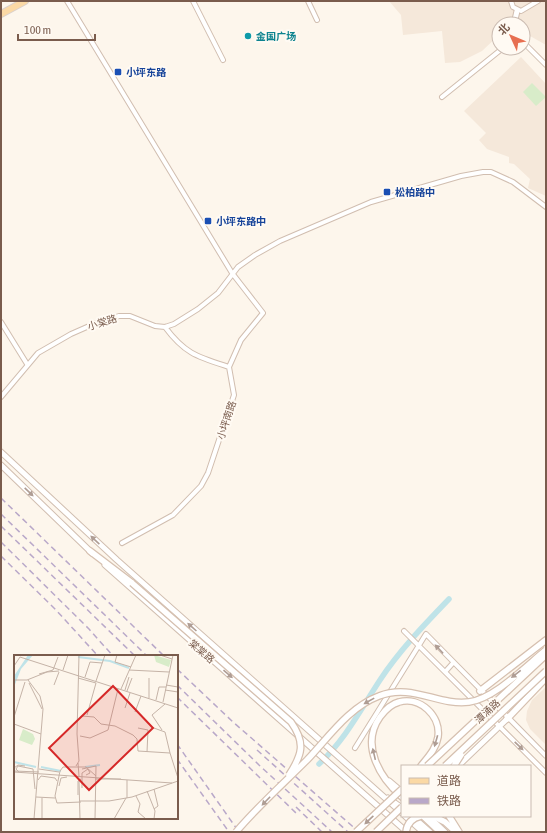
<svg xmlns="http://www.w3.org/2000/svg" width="547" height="833" font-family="'Asap Condensed','Noto Sans SC',sans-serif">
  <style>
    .residential { fill: #f5e8da }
    .green { fill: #d8ecc9 }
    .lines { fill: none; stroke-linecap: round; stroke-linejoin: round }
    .canal { stroke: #bfe3e8; stroke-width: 5.5 }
    .minor-casing { stroke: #d1beb0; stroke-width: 6 }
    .tertiary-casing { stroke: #d1beb0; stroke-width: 7 }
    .secondary-casing { stroke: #d6c0b0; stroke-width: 8 }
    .primary-casing { stroke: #dad1cd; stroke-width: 8 }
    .minor { stroke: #fff; stroke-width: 4 }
    .tertiary { stroke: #fff; stroke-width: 5 }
    .secondary { stroke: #fff; stroke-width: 5.5 }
    .primary { stroke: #fbd9a5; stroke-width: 6 }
    .rail { stroke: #b9a8c9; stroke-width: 1.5; stroke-dasharray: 6 4; stroke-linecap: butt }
    .secondary-bridge-casing { stroke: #d6c0b0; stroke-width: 8; stroke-linecap: butt }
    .secondary-bridge { stroke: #fff; stroke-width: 5.5 }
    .oneway { fill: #af9d94 }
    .culture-dot { fill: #0f9aa8; stroke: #fffaf3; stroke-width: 1.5 }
    .transit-dot { fill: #1a4fb4; stroke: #fffaf3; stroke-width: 1.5 }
    .labels { text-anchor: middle; stroke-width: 4; stroke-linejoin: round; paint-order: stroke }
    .culture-label { font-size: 10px; font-weight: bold; fill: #0d838f; stroke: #fffaf3; text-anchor: start }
    .transit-label { font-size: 10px; font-weight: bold; fill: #164399; stroke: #fffaf3; text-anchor: start }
    .street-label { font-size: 10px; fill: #7a5c4d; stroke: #fffaf3 }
    .inset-river { fill: none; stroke: #bfe3e8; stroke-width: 2 }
    .inset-road { fill: none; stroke: #c5b3a7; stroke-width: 1 }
    .view { fill: #d62828; fill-opacity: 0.15; stroke: #d62828; stroke-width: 2 }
    .inset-edge { fill: none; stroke: #7a5c4d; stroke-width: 2 }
  </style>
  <rect width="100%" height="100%" fill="#fdf6ec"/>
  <!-- residential -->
  <path class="residential" d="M389,1H546V45L523,32V24H499V35L482,51L460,62L445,63L442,31L403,35L401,15Z
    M521,57L546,84V196L528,188L530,179L514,164L509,163V157L487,149L479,140L486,133L464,111Z
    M546,687V745L530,729L526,720L527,711L532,700Z"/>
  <!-- green -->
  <path class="green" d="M532,83L546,97L536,106L523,92Z"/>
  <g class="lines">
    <!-- canal -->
    <path class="canal" d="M319,764C345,740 361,709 380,680C399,651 424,625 449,599"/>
    <defs>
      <path id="minor" d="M67,1L232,273L263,313L241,340L229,367L234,395L208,473L201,486L173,515L122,543
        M193,1L223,60
        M308,1L317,20
        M511,1L513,7L521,11L538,1
        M523,42L546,65
        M442,97L503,48
        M1,322L27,364
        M165,327C185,354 198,357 229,367
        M1,397L38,353L71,334L96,323L119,316H130L155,326L165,327L174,324L198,309L218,293L238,267L255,255L280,241L371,202L461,176L483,172H491L513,182L546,207
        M404,631L546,773
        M445,672L453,663
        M355,748L426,634L546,756"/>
      <path id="tertiary" d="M514,24L517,11
        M1,452L117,560L402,813
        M1,465L92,553
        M105,565L407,832
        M458,766L507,719
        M389,781L402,792
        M388,798L402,808
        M405,816L423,832
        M412,816L430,832
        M428,816L445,832"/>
      <path id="secondary" d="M90,551L132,583
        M480,691L546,640
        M507,719L546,678
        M402,797C380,778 360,745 380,717C385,710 391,704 399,702C420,696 441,716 438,737C436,749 428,757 421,766
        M423,816L440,832
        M433,816L445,822L456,832
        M449,816L459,832"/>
      <path id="primary" d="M1,14L25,1"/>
    </defs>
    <!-- minor casing -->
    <use href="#minor" class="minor-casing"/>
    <!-- tertiary casing -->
    <use href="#tertiary" class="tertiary-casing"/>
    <!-- secondary casing -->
    <use href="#secondary" class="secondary-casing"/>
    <!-- primary casing -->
    <use href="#primary" class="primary-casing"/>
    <!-- minor -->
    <use href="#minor" class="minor"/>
    <!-- tertiary -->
    <use href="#tertiary" class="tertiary"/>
    <!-- secondary -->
    <use href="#secondary" class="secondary"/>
    <!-- primary -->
    <use href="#primary" class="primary"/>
    <!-- rail -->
    <path class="rail" d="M1,498L164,656
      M1,514L147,656
      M1,526L135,656
      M1,542L89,629L113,656
      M1,556L56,610L98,656
      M177,669L233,722L359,832
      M177,685L259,765L332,832
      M177,697L297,814
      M177,744L239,832
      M257,750L348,832
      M177,759L229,832
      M296,807L322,832"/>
    <defs>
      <path id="secondary-bridge" d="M132,583L291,722C306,743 302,755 289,775
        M427,766L546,655
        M445,766L546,671
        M454,766L461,755
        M236,832C258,806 283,784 307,760C328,738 349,707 379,696C412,683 438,706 469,702C494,699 526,666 546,650
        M356,832L402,789
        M376,832L402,807
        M406,832C407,823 412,818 421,816"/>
    </defs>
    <!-- secondary-bridge casing -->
    <use href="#secondary-bridge" class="secondary-bridge-casing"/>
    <!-- secondary-bridge -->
    <use href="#secondary-bridge" class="secondary-bridge"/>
  </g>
  <!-- one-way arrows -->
  <defs><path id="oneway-solid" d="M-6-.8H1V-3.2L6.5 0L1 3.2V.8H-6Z"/></defs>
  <g class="oneway">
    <use href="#oneway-solid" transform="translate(29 492) rotate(44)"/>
    <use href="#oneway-solid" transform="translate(95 540) rotate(-137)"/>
    <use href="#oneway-solid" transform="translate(192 627) rotate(-138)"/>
    <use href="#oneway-solid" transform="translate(439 649) rotate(-133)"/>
    <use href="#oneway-solid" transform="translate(228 674) rotate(41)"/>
    <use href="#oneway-solid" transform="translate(516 674) rotate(142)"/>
    <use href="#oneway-solid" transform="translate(369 701) rotate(151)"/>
    <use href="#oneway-solid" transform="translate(436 741) rotate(106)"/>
    <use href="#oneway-solid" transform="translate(519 746) rotate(44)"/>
    <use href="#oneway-solid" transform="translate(374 754) rotate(-103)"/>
    <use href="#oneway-solid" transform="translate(266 801) rotate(134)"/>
    <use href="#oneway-solid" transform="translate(369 820) rotate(137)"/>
  </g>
  <!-- markers -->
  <circle class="culture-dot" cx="248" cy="36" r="4"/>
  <g class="transit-dot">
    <rect x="114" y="68" width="8" height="8" rx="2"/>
    <rect x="383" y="188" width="8" height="8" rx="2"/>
    <rect x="204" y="217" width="8" height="8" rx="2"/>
  </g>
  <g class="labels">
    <!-- culture labels -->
    <g class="culture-label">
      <text x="256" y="40">金国广场</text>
    </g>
    <!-- transit labels -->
    <g class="transit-label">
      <text x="126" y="76">小坪东路</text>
      <text x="395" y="196">松柏路中</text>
      <text x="216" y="225">小坪东路中</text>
    </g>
    <!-- street labels -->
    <g class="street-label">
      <text transform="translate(102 322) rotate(-17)" y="4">小棠路</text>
      <text transform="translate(226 420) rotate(-72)" y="4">小坪南路</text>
      <text transform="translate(202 651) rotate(41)" y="4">棠棠路</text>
      <text transform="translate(487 711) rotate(-43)" y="4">潭涌路</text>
    </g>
  </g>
  <!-- overview -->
  <g transform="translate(14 655)">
    <rect width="164" height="164" fill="#fdf6ec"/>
    <path d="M140,0L157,5L155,12L142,7ZM9,74L19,79L21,84L18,90L5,85Z" fill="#d8ecc9"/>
    <path d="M14,0H19L7,14L0,32V21Z" fill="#bfe3e8"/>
    <path class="inset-river" d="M64,2L96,6L115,13M0,107L22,112M27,112L47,116M71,112L86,110"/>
    <path class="inset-road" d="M103,0L101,7L117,12M146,0L158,4M0,11L6,2L164,53M49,15L54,0M115,15L155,17M25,19L39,15L44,2M71,22L76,7L88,8M64,23L82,28L73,60M135,23V43M0,25H13L33,17L45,16M14,25L26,41L29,54L20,164M82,26L91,0M15,28L28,54M40,30L45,17M107,34L122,0M111,35L115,22M151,35L164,37V32L152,30M113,36L118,23M142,45L145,32H152M149,47L159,0M111,53L116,38M121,57L127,41M68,61L80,62L87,69L101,71L119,80L123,84L124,96L156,98M0,62L11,27M0,69L27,79M137,72L151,77L156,98M124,73L134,75L133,97M148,75L138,60L151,49M63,79L65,0M66,81L76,83L94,75L104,34M156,98L164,123M64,108L65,121M62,111L65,106L63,79M0,113L4,110L11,111M25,114L45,117M68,114L82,111L81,164M0,116L25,117M0,117L158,128M5,117L2,114L4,111L19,114L21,134M81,124H107M24,125L27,121L41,123L43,126M65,126L66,164M45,131L47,123L53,122M68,133V118L74,114L76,118L72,120M140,134L144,151L140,154M133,136L141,156L140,164M64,140V126L67,124M41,141L43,148L67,147M41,141L46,116L49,112H72L82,121M122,141L126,149L124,157L132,164M22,142L41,143M113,143V125M66,146H95L118,142L164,126M28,164V143M100,164L112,143"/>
    <path class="view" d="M99,31L139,73L75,135L35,93Z"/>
    <rect width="164" height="164" class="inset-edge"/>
  </g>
  <!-- border -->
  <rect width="547" height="833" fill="none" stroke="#7a5c4d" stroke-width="4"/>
  <!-- legend -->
  <rect x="401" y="765" width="130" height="52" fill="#fffaf3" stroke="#cabbb1"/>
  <rect x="409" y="778" width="20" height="6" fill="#fbd9a5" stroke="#cabbb1"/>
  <text x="437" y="785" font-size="12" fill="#7a5c4d">道路</text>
  <rect x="409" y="798" width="20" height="6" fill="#b9a8c9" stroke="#cabbb1"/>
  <text x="437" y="805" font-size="12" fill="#7a5c4d">铁路</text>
  <!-- north arrow -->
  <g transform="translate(511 36) rotate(314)"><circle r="19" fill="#fffaf3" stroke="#cabbb1"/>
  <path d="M0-3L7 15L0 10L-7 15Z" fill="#e76f51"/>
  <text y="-6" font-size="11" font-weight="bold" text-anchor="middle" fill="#7a5c4d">北</text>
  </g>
  <!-- scale -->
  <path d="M18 34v6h77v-6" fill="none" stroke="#7a5c4d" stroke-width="2"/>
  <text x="24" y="34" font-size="12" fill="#7a5c4d" stroke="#fffaf3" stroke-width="3" paint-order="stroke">100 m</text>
</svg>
